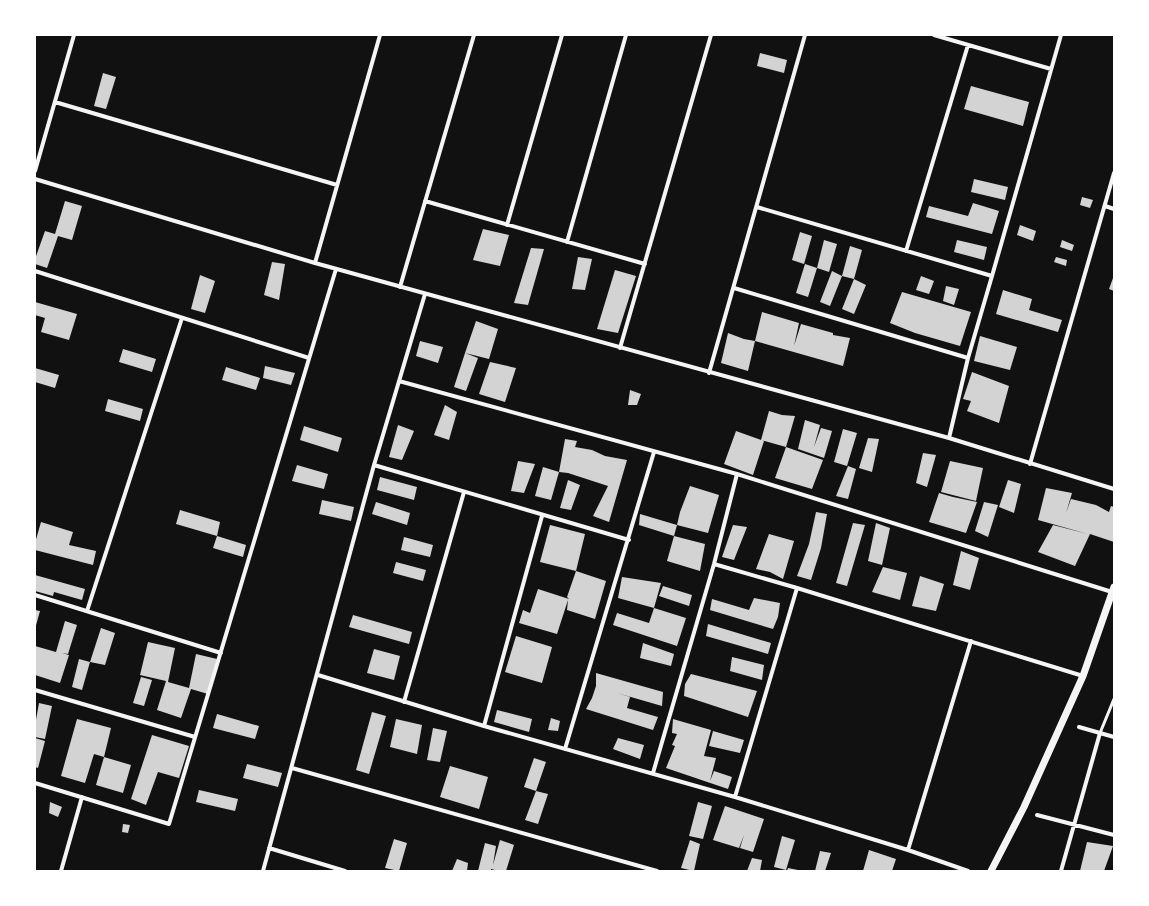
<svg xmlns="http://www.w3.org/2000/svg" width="1149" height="906" font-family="'Titillium Web',sans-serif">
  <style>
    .building { fill: #d3d3d3 }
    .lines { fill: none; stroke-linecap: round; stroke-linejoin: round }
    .service { stroke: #f5f5f5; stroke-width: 3 }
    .minor { stroke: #f5f5f5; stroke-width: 4 }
    .tertiary { stroke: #f5f5f5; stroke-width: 7 }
  </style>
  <rect width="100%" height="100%" fill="#111"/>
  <!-- building -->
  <path class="building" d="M760,53L787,60L784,73L757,66Z
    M103,73L116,77L106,109L94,106Z
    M971,86L1029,102L1023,126L964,109Z
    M974,179L1008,187L1005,200L971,192Z
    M1082,197L1093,200L1090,208L1080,205Z
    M65,201L82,206L72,240L58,236L47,268L35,264V259L45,231L55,234Z
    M973,203L999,211L992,234L926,217L929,206L968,216Z
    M1020,225L1036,231L1033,241L1017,235Z
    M483,229L509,235L500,266L473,260Z
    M800,232L812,236L804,264L792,260Z
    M824,240L837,244L829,272L817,268Z
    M957,240L987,247L984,260L954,252Z
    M1062,240L1074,245L1072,251L1060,247Z
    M850,246L862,250L854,279L842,276L830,306L820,302L832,271L842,276Z
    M531,248L544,249L528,305L514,303Z
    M578,257L592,259L585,290L572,289Z
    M1056,257L1067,260L1066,266L1054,262Z
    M272,262L285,264L279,300L264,295Z
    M805,264L817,268L808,297L796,293Z
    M615,270L636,276L618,333L597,329Z
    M200,275L215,281L205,313L191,309Z
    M921,276L934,281L929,294L916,290Z
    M1113,278H1114V291L1109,289Z
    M854,279L866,285L854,314L842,309Z
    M946,286L959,289L954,305L943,301Z
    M1003,290L1032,299L1029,310L1062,320L1058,332L996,314Z
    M902,292L971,312L960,346L915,333L890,323Z
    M35,302L77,314L69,340L41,332L45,318L35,315Z
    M762,312L799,323L794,346L801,324L833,333V335L850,338L843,366L755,341Z
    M476,321L498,329L489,359L465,353Z
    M728,333L744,339L755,341L748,371L721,363Z
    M980,336L1017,347L1010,370L974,361Z
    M420,341L443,347L438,363L416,356Z
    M123,349L156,359L152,372L119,362Z
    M465,353L478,358L466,391L454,387Z
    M490,362L516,368L505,402L479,394Z
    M265,366L295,373L291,385L263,378Z
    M226,367L260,378L256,390L222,380Z
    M35,368L59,375L55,388L35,382Z
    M972,372L1009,386L999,423L967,411L971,401L963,399Z
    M630,390L641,394L637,405H628Z
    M108,399L143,409L140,421L105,411Z
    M445,405L457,412L449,440L434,435Z
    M769,411L782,415L795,416L786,447L761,440Z
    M805,420L820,425L814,447L821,428L832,431L824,458L798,449Z
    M398,425L414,431L402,460L389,457Z
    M304,426L342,438L338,452L300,440Z
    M843,429L857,433L847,466L834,462Z
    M736,431L764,441L753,475L724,464Z
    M868,438L879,439L872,472L859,468Z
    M565,439L577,441L575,447L592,450L605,456L627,460L609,522L593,516L608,486L568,473L559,472Z
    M786,447L823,460L812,489L775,478Z
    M923,453L936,455L927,487L916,483Z
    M518,461L535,464L524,493L511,491Z
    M950,461L983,468L976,501L941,492Z
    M297,465L328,474L324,489L292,481Z
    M848,466L856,469L848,499L836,496Z
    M543,467L559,472L551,500L535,496Z
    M380,477L417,487L414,500L377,490Z
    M568,480L580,485L571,510L560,508Z
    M1008,480L1021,484L1014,513L999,507Z
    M690,486L719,495L708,533L677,525L680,512Z
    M1046,488L1072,493L1066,513L1071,499L1096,505L1109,512L1111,506L1114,507V542L1090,534L1075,566L1038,552L1053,525L1088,534L1038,520Z
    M939,493L953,497L977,502L966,533L929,522Z
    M322,500L354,507L351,521L319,514Z
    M376,502L410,513L407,525L372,514Z
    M984,502L998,505L988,537L975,531Z
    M180,510L220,522L217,536L176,524Z
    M816,512L827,514L821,548L811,580L797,576L809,544Z
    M640,514L677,525L674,536L639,525Z
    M41,522L73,532L69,545L96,551L93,565L35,550V543Z
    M853,523L865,525L847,586L836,583Z
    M876,523L890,528L882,565L868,561Z
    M550,525L585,534L576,571L540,562Z
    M733,525L747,527L734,560L722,557Z
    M769,534L794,541L783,579L770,572L756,569Z
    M217,536L246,545L243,557L213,548Z
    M674,536L705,544L700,571L667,561Z
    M404,537L433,545L430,557L401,550Z
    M961,551L979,558L970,590L953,585Z
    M396,562L426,570L423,581L393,573Z
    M883,567L907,573L900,600L872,592Z
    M576,571L606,581L595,619L567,610L568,600L557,634L519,623L523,610L530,613L538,589L569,599L567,597Z
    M35,575L85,589L82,600L54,592L53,596L35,591Z
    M920,576L944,584L936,611L912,606Z
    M622,577L661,583L654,608L618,598Z
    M663,586L692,595L689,606L659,596Z
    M754,598L780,603L778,617L773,629L710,610L712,599L749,610Z
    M654,608L686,618L677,646L613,625L617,613L649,623Z
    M35,610L40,611L35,629Z
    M353,615L412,632L409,644L349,627Z
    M65,621L77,625L68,654L62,653L69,655L60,683L35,675V646L56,652Z
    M708,624L771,643L768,654L706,636Z
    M101,628L115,633L105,665L90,662Z
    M516,636L552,647L542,683L505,672Z
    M148,642L175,648L168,682L189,688L196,654L217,659L208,694L191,689L181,718L157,710L166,681L140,675Z
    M643,643L674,654L671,666L640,658Z
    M374,649L400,656L394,680L367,673Z
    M732,657L764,665L762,680L730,671Z
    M79,659L90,662L82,690L72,687Z
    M596,673L663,692L662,706L617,693L630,697L627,708L658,717L653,730L586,709L592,698L596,686Z
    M691,674L757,691L748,717L684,696L685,684Z
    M141,677L152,680L144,706L133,703Z
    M39,703L52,706L45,739L35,737V725Z
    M497,710L532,719L529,732L494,722Z
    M372,712L386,716L369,774L356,770Z
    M217,714L259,726L255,739L213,728Z
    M551,718L560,721L558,731L548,730Z
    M77,719L111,728L104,757L94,754L85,783L61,776Z
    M396,719L422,725L417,754L390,747Z
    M673,719L711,730L704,756L716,758L710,781L714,771L732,777L728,789L666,768L675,746L672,745L677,734L672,733Z
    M433,728L447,731L440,762L427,760Z
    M713,731L744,740L740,753L709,746Z
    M152,735L189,746L179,778L158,772L146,805L131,799Z
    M35,738L45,741L38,768L35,767Z
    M618,738L644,745L640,759L613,749Z
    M104,757L131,765L123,793L96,785Z
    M534,758L546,762L536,791L548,794L538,824L525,820L536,791L524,787Z
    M247,764L282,773L278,787L243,778Z
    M450,766L488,777L479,809L440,797Z
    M199,790L238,799L235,811L196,802Z
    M50,802L62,807L58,817L49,813Z
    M698,802L712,806L703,839L689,836Z
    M725,806L764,819L753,852L740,848L744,835L739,848L713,840Z
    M123,824L130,825L128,833L122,832Z
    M782,836L795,840L786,870L774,867Z
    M394,839L407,843L399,871L385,868Z
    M500,840L514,845L506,871H499L491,869V871H478L485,843L496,846L493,865Z
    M690,840L700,844L694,871L681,868Z
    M1087,842L1113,846L1104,871H1080Z
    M869,850L896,859L892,871H863Z
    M820,851L831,853L825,871H815Z
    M752,858L762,860L760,871H747Z
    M457,859L468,863L467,871H452Z
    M788,868L798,870V871H787Z"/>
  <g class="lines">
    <!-- service -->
    <path class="service" d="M1100,733L1114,699"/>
    <!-- minor -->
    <path class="minor" d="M934,35L1051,69
      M55,102L337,185
      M35,171L74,35
      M35,179L315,263L949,438L1114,489
      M425,201L645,264
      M1105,206L1114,209
      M757,207L992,276
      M507,225L562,35
      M567,242L626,35
      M906,251L968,45
      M315,263L380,35
      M35,271L309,358
      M400,287L474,35
      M734,288L968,358
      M620,348L711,35
      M709,373L805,35
      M399,381L737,474L1112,592
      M949,438L968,358L992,276L1061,35
      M1030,464L1114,173
      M374,465L629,540
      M714,564L797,588L1083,676
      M35,595L221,653
      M87,611L182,318
      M318,675L484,726L735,797L908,850L968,871
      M35,690L195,737
      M404,702L464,492
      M484,726L542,516
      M1079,727L1114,737
      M565,749L654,452
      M292,768L657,871
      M653,773L714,564L737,474
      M35,783L169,824L336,269
      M735,797L797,588
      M1037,815L1114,835
      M269,848L345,871
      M908,850L971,641
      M61,871L82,797
      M263,871L374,465L425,294
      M1061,871L1100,733"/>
    <!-- tertiary -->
    <path class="tertiary" d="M991,871L1024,807L1083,676L1114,587"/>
  </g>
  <!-- border -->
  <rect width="1149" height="906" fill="none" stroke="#ffffff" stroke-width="72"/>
</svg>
